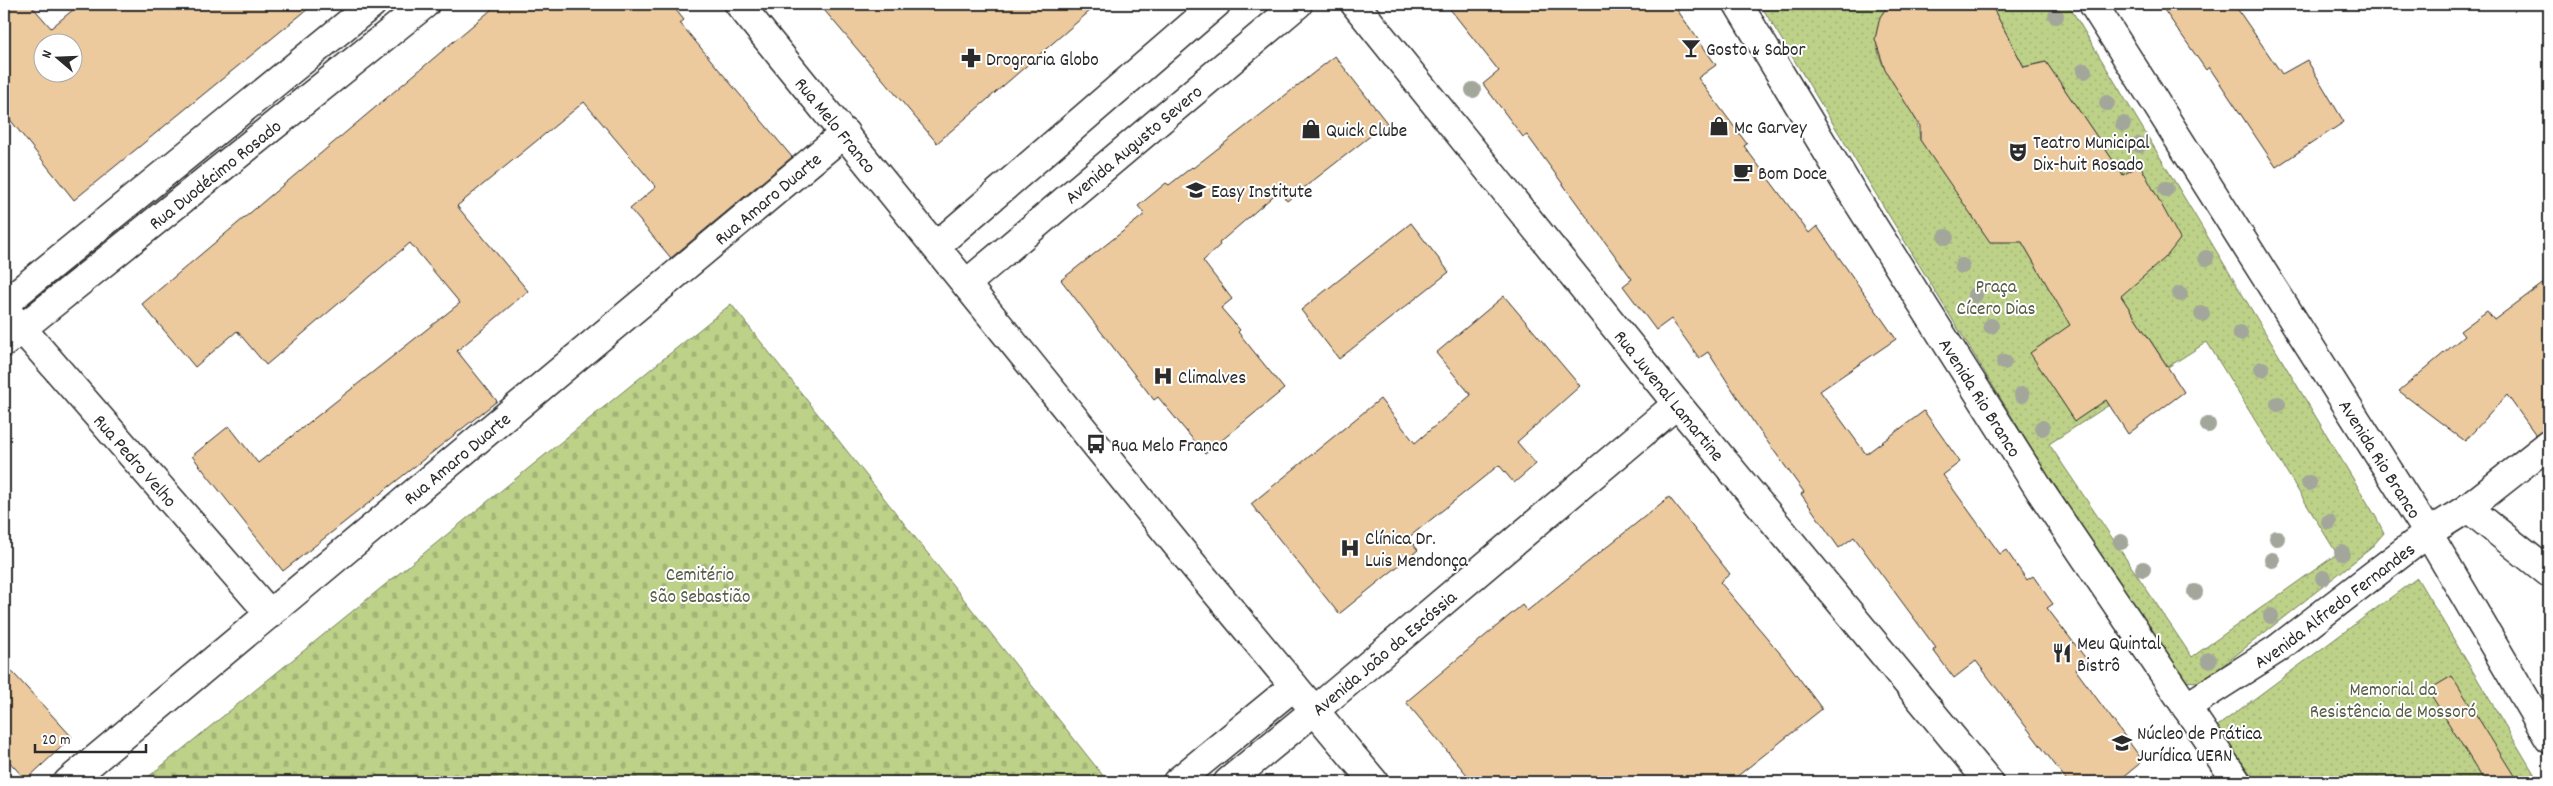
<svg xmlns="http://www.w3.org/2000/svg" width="2553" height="786" font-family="Dekko,sans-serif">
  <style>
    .grass { fill: url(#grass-dots); stroke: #747e5a; fill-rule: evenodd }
    .cemetery { fill: url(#cemetery-stones); stroke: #747e5a }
    .building { fill: #ecca9e; stroke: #2b2b2b; fill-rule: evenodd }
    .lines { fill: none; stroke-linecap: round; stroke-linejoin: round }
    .street-casing { stroke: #2b2b2b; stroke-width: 31 }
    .secondary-casing { stroke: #2b2b2b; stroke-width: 31 }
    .street { stroke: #fff; stroke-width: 28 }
    .secondary { stroke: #fff; stroke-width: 28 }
    .tree { fill: #a3a69a }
    .labels { text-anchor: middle; stroke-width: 4; stroke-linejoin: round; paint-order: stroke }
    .poi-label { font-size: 19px; fill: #2b2b2b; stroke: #fff; text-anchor: start }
    .street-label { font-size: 19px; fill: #2b2b2b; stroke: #fff }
    .park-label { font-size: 19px; fill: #575d47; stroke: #fff }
  </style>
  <defs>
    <pattern id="grass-dots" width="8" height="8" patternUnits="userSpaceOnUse" patternTransform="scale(1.25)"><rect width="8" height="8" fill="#bdd288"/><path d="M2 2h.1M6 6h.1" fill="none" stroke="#a3b476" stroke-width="1.8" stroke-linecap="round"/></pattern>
    <pattern id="cemetery-stones" width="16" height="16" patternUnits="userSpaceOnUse" patternTransform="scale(1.25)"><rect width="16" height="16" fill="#bdd288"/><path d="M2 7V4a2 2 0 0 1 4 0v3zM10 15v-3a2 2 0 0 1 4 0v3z" fill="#a3b476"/></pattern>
  </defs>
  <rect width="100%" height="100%" fill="#fff"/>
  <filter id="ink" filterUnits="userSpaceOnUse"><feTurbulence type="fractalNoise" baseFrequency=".02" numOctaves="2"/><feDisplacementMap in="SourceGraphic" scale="10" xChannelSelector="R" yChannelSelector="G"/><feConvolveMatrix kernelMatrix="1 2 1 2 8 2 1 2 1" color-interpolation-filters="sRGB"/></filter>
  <g filter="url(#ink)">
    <!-- grass -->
    <path class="grass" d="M1760,4H1889C1849,63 1918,89 1920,140L2022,242L2065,315L2140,165L2123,175L2046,62L2024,67L1995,12L1987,4H2068L2376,517L2384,533L2370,549L2202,682L2173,681ZM2118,292L2168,367L2207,342L2337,554L2192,657L2049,444L2109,405L2106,400L2075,421L2031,353Z
      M2417,578L2539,782H2257L2215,728Z"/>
    <!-- cemetery -->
    <path class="cemetery" d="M731,304L1108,782H142Z"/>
    <!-- building -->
    <path class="building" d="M4,4H30L51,28L80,4H314L74,200L4,112ZM42,42H72V72H42Z
      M498,4H671L684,20L680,23L792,157L671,258L630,209L656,187L584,102L457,206L528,291L457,351L497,401L283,571L192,456L229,426L258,463L460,303L410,243L266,365L237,331L195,367L142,304Z
      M819,4H1098L937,143Z
      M1446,4H1673L1716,65L1698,78L1747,144L1744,146L1809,233L1817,226L1896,339L1820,391L1866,454L1924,411L1960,462L1943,475L2000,554L2006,550L2027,580L2033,576L2053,604L2047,608L2087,660L2075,669L2143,761L2117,782H2068L1976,661L1954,678L1933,650L1936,648L1854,537L1839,548L1801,494L1804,492L1756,426L1708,352L1699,358L1671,319L1656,330L1623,286L1632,279L1527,135L1523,137L1483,84L1499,71Z
      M1889,4H1987L1995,12L2024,67L2046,62L2123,175L2140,165L2180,239L2166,257L2121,296L2184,392L2128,434L2106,400L2075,421L2030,353L2070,325L2022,242H1990L1920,140V126L1885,70L1875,39L1880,17Z
      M2160,4H2234L2282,74L2307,60L2344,122L2276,167L2209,67L2206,70Z
      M1335,56L1387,123L1287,201L1279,191L1219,243L1220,245L1203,261L1232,299L1221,308L1240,330L1238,332L1284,389L1205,454L1158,397L1154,400L1061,280L1145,214L1138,206L1166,183L1169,185L1192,167L1193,168Z
      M1411,223L1449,272L1339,359L1301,310Z
      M2549,279V429L2536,435L2507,395L2465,441L2399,391L2464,336L2460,331L2487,311L2494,320Z
      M1504,296L1580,386L1517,442L1536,464L1514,483L1499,465L1408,538L1418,550L1339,614L1251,504L1380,399L1415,443L1471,395L1436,353Z
      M1669,497L1730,574L1720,582L1784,658L1822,709L1730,782H1473L1406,702L1522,605L1527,611Z
      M4,663L72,737L26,780L4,756Z
      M2452,676L2518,782H2485L2428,690Z"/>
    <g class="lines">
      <defs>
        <g id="street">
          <path id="s1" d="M1355,4L1677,404L1989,782"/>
          <path d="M4,304L372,4"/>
          <path id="s2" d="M10,315L270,614"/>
          <path id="s3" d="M4,343L425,4"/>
          <path d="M2468,508L2549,573"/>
          <path id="s4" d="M1314,711L1677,404"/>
          <path id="s5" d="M68,782L845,133"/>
        </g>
        <g id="secondary">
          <path id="s6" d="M739,4L1185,555L1374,782"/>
          <path id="s7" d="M1738,4L1856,199L2041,492L2237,782"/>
          <path id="s8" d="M2093,4L2428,533L2549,739"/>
          <path d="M936,246L1216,4"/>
          <path id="s9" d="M966,284L1298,4"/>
          <path id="s10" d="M2186,707L2277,649L2428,533L2468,508L2549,444"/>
          <path d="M1177,782L1294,686"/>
          <path d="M1228,782L1314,711"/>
        </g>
      </defs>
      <!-- street casing -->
      <use href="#street" class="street-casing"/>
      <!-- secondary casing -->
      <use href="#secondary" class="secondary-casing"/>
      <!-- street -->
      <use href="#street" class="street"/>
      <!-- secondary -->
      <use href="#secondary" class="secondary"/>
    </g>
    <!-- trees -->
    <g class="tree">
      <circle cx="2056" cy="16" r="8"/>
      <circle cx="2084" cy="71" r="8"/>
      <circle cx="1473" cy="90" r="8"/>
      <circle cx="2107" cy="103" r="8"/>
      <circle cx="2123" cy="124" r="8"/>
      <circle cx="2139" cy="145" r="8"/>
      <circle cx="2166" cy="189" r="8"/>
      <circle cx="1946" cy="237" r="8"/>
      <circle cx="2206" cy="258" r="8"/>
      <circle cx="1962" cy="266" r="8"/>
      <circle cx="2180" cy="294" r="8"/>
      <circle cx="1975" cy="295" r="8"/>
      <circle cx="2202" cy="314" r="8"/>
      <circle cx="1991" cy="326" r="8"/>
      <circle cx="2240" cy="333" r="8"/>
      <circle cx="2004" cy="362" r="8"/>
      <circle cx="2262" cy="369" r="8"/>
      <circle cx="2022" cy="395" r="8"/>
      <circle cx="2278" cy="404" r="8"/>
      <circle cx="2208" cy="425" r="8"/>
      <circle cx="2042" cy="428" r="8"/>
      <circle cx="2309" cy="483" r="8"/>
      <circle cx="2329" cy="522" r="8"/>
      <circle cx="2277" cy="538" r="8"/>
      <circle cx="2121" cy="542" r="8"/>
      <circle cx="2342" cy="553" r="8"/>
      <circle cx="2272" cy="560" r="8"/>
      <circle cx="2143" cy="569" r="8"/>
      <circle cx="2323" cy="578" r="8"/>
      <circle cx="2195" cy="592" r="8"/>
      <circle cx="2271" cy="616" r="8"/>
      <circle cx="2209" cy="660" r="8"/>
    </g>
  </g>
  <!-- icons -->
  <defs>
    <symbol id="bar-bare" viewBox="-9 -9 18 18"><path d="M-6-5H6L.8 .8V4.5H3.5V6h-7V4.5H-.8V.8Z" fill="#2b2b2b" stroke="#fff" stroke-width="2.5" paint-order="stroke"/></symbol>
    <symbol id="pharmacy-bare" viewBox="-9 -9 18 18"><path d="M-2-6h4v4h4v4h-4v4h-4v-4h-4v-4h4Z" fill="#2b2b2b" stroke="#fff" stroke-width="2.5" paint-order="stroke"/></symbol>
    <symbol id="shop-bare" viewBox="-9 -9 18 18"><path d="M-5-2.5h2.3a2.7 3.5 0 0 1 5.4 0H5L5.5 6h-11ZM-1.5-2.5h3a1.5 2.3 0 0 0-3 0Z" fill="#2b2b2b" stroke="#fff" stroke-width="2.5" paint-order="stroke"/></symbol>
    <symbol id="theatre-bare" viewBox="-9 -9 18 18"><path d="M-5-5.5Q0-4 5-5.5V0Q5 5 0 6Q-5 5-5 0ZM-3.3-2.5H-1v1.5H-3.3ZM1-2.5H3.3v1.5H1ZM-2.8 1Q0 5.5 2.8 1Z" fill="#2b2b2b" stroke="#fff" stroke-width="2.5" paint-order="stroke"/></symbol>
    <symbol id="cafe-bare" viewBox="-9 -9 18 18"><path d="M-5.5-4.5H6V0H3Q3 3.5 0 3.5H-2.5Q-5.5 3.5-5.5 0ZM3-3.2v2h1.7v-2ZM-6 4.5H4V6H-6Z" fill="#2b2b2b" stroke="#fff" stroke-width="2.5" paint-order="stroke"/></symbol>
    <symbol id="school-bare" viewBox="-9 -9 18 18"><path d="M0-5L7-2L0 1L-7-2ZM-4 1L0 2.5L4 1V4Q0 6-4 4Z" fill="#2b2b2b" stroke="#fff" stroke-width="2.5" paint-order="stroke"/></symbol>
    <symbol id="hospital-bare" viewBox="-9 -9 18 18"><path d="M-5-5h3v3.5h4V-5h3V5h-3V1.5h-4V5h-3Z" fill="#2b2b2b" stroke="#fff" stroke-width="2.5" paint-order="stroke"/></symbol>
    <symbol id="bus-bare" viewBox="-9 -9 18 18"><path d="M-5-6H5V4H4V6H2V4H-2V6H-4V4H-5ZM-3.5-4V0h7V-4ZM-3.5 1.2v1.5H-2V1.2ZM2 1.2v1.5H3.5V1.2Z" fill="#2b2b2b" stroke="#fff" stroke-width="2.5" paint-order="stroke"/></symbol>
    <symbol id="restaurant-bare" viewBox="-9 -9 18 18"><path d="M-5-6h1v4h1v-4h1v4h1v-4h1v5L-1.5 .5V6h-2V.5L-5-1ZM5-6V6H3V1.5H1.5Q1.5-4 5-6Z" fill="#2b2b2b" stroke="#fff" stroke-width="2.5" paint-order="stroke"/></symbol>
    <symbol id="university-bare" viewBox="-9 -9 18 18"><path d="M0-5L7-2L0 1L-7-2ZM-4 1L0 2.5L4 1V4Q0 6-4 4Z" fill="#2b2b2b" stroke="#fff" stroke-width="2.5" paint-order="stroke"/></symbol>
  </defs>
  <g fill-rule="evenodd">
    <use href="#bar-bare" x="1677" y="34" width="28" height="28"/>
    <use href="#pharmacy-bare" x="957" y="44" width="28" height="28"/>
    <use href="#shop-bare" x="1705" y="112" width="28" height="28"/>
    <use href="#shop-bare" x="1297" y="115" width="28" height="28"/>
    <use href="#theatre-bare" x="2004" y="138" width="28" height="28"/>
    <use href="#cafe-bare" x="1729" y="158" width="28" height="28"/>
    <use href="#school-bare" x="1182" y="176" width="28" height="28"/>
    <use href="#hospital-bare" x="1149" y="362" width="28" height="28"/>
    <use href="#bus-bare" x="1082" y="430" width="28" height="28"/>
    <use href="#hospital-bare" x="1336" y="534" width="28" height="28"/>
    <use href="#restaurant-bare" x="2048" y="639" width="28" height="28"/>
    <use href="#university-bare" x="2108" y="729" width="28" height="28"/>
  </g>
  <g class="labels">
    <!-- poi labels -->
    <g class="poi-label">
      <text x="1706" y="55">Gosto &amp; Sabor</text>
      <text x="986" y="65">Drograria Globo</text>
      <text x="1734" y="133">Mc Garvey</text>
      <text x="1326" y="136">Quick Clube</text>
      <text x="2033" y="148">Teatro Municipal<tspan x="2033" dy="22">Dix-huit Rosado</tspan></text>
      <text x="1758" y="179">Bom Doce</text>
      <text x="1211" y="197">Easy Institute</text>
      <text x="1178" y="383">Climalves</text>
      <text x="1111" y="451">Rua Melo Franco</text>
      <text x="1365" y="544">Clínica Dr.<tspan x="1365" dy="22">Luis Mendonça</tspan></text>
      <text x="2077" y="649">Meu Quintal<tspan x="2077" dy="22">Bistrô</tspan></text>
      <text x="2137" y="739">Núcleo de Prática<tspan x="2137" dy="22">Jurídica UERN</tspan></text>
    </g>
    <!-- street labels -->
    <g class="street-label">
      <text dy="7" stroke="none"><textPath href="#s6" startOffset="155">Rua Melo Franco</textPath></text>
      <text dy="7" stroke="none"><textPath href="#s9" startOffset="218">Avenida Augusto Severo</textPath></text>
      <text dy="7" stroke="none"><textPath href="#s3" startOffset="270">Rua Duodécimo Rosado</textPath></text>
      <text dy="7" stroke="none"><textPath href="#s5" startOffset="911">Rua Amaro Duarte</textPath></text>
      <text dy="7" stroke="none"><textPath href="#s1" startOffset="502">Rua Juvenal Lamartine</textPath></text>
      <text dy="7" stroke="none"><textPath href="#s7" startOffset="462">Avenida Rio Branco</textPath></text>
      <text dy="7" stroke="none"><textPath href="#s5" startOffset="506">Rua Amaro Duarte</textPath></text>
      <text dy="7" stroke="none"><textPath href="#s8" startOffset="538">Avenida Rio Branco</textPath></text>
      <text dy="7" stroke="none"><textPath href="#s2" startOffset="192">Rua Pedro Velho</textPath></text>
      <text dy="7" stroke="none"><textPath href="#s10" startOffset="180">Avenida Alfredo Fernandes</textPath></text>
      <text dy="7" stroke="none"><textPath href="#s4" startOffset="91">Avenida João da Escóssia</textPath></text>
    </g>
    <!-- park labels -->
    <g class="park-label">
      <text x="1996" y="292">Praça<tspan x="1996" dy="22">Cícero Dias</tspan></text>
      <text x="700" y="580">Cemitério<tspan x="700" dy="22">São Sebastião</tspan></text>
      <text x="2393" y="695">Memorial da<tspan x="2393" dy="22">Resistência de Mossoró</tspan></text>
    </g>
  </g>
  <!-- margin -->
  <rect width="2553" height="786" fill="none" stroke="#fff" stroke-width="20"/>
  <rect x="10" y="10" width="2533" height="766" fill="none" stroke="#2b2b2b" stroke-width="2" filter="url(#ink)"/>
  <!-- north arrow -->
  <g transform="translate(58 58) rotate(289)"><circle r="24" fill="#ffffff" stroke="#aaaaaa"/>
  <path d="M0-4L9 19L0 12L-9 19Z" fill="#2b2b2b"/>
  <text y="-8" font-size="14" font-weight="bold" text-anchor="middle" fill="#2b2b2b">N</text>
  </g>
  <!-- scale -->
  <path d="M35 744v8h111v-8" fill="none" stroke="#2b2b2b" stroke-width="2.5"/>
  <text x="42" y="744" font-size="15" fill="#2b2b2b" stroke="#ffffff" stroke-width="4" paint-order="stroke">20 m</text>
</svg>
